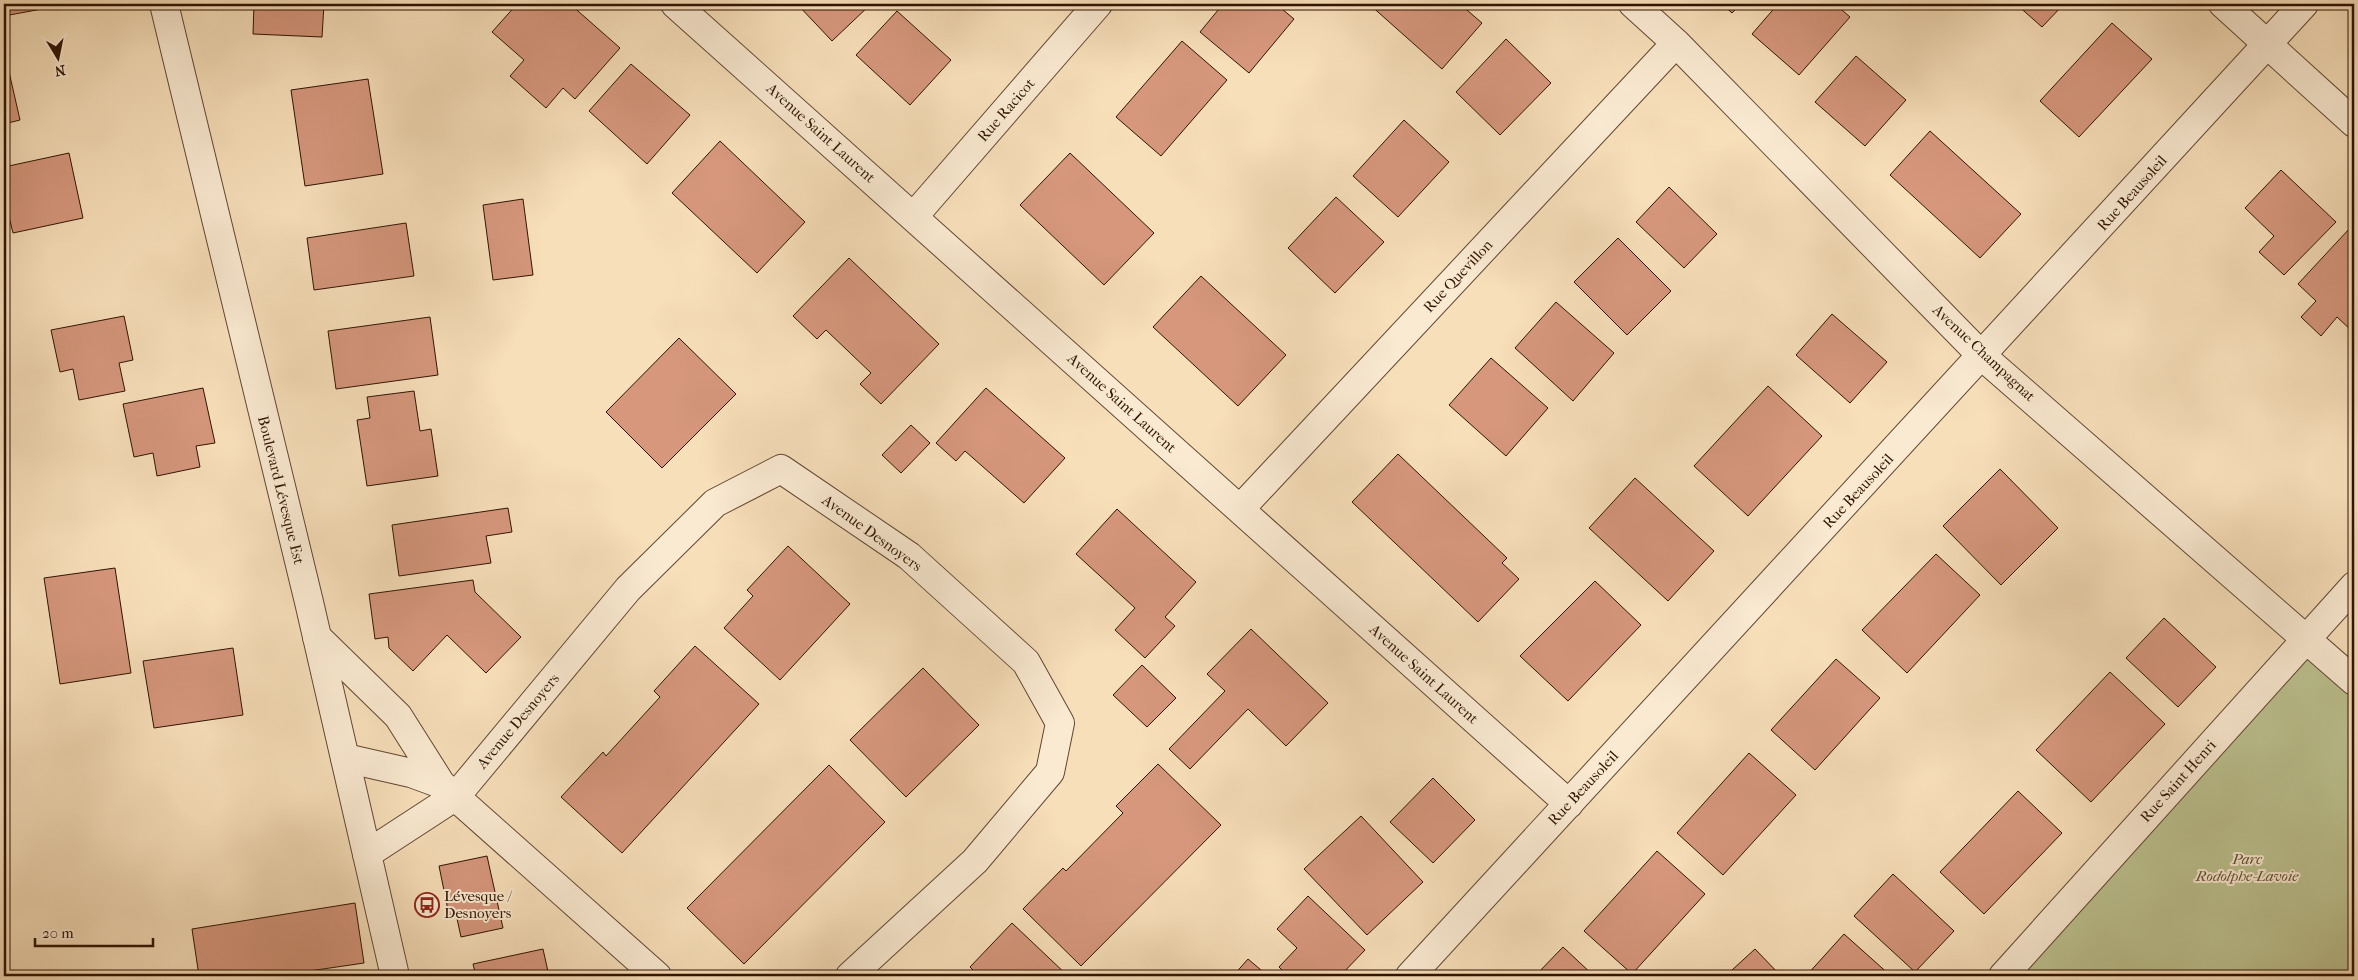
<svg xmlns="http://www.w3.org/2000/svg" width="2358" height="980" font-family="'IM FELL French Canon',serif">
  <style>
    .green { fill: #bcc290; stroke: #766a4a }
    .building { fill: #d6977d; stroke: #2f1303 }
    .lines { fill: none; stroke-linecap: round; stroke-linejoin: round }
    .minor-casing { stroke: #614631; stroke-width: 30 }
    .tertiary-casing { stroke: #614631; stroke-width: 30 }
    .minor { stroke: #faead2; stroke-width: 28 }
    .tertiary { stroke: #faead2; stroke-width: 28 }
    .labels { text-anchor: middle; stroke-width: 4; stroke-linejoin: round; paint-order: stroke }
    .street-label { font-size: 15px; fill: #2f1303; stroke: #faead2 }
    .park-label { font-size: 15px; font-style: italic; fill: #605034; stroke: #faead2 }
    .poi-label { font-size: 15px; fill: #2f1303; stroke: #faead2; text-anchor: start }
  </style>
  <rect width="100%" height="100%" fill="#f7dfba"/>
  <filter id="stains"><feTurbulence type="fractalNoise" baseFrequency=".004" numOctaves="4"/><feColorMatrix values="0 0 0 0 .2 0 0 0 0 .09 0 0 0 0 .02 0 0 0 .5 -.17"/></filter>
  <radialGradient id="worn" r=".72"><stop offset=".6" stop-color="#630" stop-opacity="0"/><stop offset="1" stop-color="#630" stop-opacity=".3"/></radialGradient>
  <!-- green -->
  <path class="green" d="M2306,639L2354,681V976H2003Z"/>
  <!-- building -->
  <path class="building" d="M4,4H69L4,16Z
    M254,4H324L322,37L253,34Z
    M517,4H570L620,48L575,99L563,88L546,108L510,76L524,60L492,32Z
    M797,4H871L832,41Z
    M1223,4H1276L1294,19L1249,73L1200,32Z
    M1369,4H1460L1482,23L1442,69Z
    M1722,4H1741L1732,13Z
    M1778,4H1835L1850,17L1799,75L1752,34Z
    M2016,4H2064L2042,27Z
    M897,11L951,60L910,105L856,55Z
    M2112,23L2152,59L2079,137L2040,101Z
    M1506,39L1551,83L1500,135L1456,92Z
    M1182,41L1227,80L1161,156L1116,117Z
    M1856,56L1906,100L1865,146L1815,102Z
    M4,63H7L20,120L4,124Z
    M631,64L690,115L647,164L589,111Z
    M368,79L383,174L305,186L291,90Z
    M1404,120L1449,162L1398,217L1353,176Z
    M1930,131L2021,214L1980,258L1890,175Z
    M720,141L805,222L757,273L672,193Z
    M69,153L83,218L13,233L6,205H4V167Z
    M1070,153L1154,233L1104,285L1020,205Z
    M2281,170L2336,222L2284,275L2259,252L2274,236L2245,208Z
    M1669,187L1717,234L1684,268L1636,222Z
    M1336,197L1384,242L1335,293L1288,248Z
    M523,199L533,275L493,280L483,205Z
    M406,223L414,276L314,290L307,238Z
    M2350,228L2354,231V328L2352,331L2337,317L2321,336L2301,317L2316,301L2298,284Z
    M1618,238L1671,291L1627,335L1574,282Z
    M849,258L939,344L881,404L860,384L871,373L826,330L817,339L793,316Z
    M1201,276L1286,355L1238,406L1153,327Z
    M1556,302L1614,353L1573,401L1515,348Z
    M1832,314L1887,362L1850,403L1796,355Z
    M124,316L133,360L119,363L125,391L79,400L73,369L60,372L51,330Z
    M430,317L438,375L336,389L328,331Z
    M679,338L736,394L662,468L606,412Z
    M1491,358L1548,408L1506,456L1449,405Z
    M1768,386L1822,436L1748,516L1694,466Z
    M203,388L215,443L196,446L200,467L157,476L153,453L134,457L123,404Z
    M986,388L1065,458L1024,503L965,451L956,461L936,443Z
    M414,391L420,431L431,429L438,476L367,486L357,420L370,418L367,397Z
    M911,425L930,443L901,473L882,455Z
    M1398,454L1507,558L1502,563L1519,579L1478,622L1352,502Z
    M2000,469L2058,528L2001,585L1943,526Z
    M1635,478L1714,551L1668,601L1589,528Z
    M508,508L512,532L486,536L491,563L399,576L392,525Z
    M1117,509L1196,582L1165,617L1175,626L1145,658L1115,630L1135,608L1076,554Z
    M788,546L850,604L780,680L724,628L753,596L747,590Z
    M1936,554L1980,595L1907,673L1862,630Z
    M115,568L131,673L60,684L44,578Z
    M473,580L475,592L521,637L486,673L447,635L413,671L389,648L388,637L375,639L369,594Z
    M1595,581L1641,625L1568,701L1520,656Z
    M2164,618L2216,667L2178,707L2126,658Z
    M1251,629L1328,703L1286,746L1248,709L1190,769L1169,749L1225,691L1207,674Z
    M695,646L759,704L622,853L561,797L603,752L606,756L660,697L654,691Z
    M233,648L243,715L154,728L143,661Z
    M1836,659L1880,698L1815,770L1771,730Z
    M1142,665L1176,698L1147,727L1113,695Z
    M923,668L979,725L906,797L850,740Z
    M2110,672L2165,724L2091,802L2036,750Z
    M1749,753L1796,795L1723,875L1677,833Z
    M1158,764L1221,825L1081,966L1023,909L1063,868L1066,871L1123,813L1116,806Z
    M829,765L885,822L744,964L687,908Z
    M1433,778L1475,820L1433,863L1390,822Z
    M2018,791L2062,833L1984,914L1940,872Z
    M1361,816L1423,882L1367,935L1304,869Z
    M1657,851L1705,894L1632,974L1584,931Z
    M487,856L503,928L461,937L456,914L449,915L439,866Z
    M1893,874L1954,931L1915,972L1854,916Z
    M1308,896L1365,950L1340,976H1288L1279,967L1297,948L1277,929Z
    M355,903L364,963L275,976H199L192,929Z
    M1012,923L1068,976H975L977,974L970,967Z
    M1844,934L1891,976H1806Z
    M1563,947L1594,976H1535Z
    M543,949L549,976H476L473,964Z
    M1755,949L1781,976H1739L1732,970Z
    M1248,959L1268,976H1233Z"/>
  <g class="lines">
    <defs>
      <path id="minor" d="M675,4L1569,804
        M1633,4L1676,43L1982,356L2354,681
        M2223,4L2354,123
        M914,216L1098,4
        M1240,509L1676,43
        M317,637L398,716L441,784
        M345,758L411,773L441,784L657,976
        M367,854L456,796L628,589L715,503L781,469L909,556L1026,662L1060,723L1050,772L975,861L850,976
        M1410,976L2304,4
        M2003,976L2354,586"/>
      <path id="tertiary" d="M164,4L309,602L395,976"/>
    </defs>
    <!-- minor casing -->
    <use href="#minor" class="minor-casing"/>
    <!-- tertiary casing -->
    <use href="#tertiary" class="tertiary-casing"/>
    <!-- minor -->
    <use href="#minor" class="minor"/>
    <!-- tertiary -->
    <use href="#tertiary" class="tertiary"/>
  </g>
  <!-- icons -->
  <defs>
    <symbol id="bus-ring" viewBox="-11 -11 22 22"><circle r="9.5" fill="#faead2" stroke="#8f2418" stroke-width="1.5"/><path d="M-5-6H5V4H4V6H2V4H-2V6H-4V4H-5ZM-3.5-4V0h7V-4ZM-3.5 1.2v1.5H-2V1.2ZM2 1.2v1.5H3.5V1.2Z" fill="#8f2418"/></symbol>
  </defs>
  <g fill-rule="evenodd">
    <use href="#bus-ring" x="413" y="891" width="28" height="28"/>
  </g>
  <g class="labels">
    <!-- street labels -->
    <g class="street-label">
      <text transform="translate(1006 110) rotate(-49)" y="5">Rue Racicot</text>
      <text transform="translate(821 133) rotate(42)" y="5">Avenue Saint Laurent</text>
      <text transform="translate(2132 193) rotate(-48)" y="5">Rue Beausoleil</text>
      <text transform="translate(1458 276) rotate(-47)" y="5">Rue Quevillon</text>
      <text transform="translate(1984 353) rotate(43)" y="5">Avenue Champagnat</text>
      <text transform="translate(1122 403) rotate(42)" y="5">Avenue Saint Laurent</text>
      <text transform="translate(281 490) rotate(76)" y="5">Boulevard Lévesque Est</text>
      <text transform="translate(1858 491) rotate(-47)" y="5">Rue Beausoleil</text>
      <text transform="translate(872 533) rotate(36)" y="5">Avenue Desnoyers</text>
      <text transform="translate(1424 674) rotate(42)" y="5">Avenue Saint Laurent</text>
      <text transform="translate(518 721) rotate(-50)" y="5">Avenue Desnoyers</text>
      <text transform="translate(2178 781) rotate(-48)" y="5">Rue Saint Henri</text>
      <text transform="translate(1583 788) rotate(-47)" y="5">Rue Beausoleil</text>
    </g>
    <!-- park labels -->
    <g class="park-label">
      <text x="2247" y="864">Parc<tspan x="2247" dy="17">Rodolphe-Lavoie</tspan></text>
    </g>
    <!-- poi labels -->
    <g class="poi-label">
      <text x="444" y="901">Lévesque /<tspan x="444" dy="17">Desnoyers</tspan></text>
    </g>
  </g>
  <!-- margin -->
  <rect width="2358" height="980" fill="none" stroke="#f7dfba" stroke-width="20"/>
  <rect x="5" y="5" width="2348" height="970" fill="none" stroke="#2f1303" stroke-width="2.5"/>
  <rect x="10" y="10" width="2338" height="960" fill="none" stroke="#2f1303"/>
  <!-- north arrow -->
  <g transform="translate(58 58) rotate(170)" stroke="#faead2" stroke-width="4" paint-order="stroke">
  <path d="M0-4L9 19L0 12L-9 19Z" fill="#2f1303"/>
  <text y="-8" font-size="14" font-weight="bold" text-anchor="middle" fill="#2f1303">N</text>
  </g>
  <!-- scale -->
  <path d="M35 938v8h118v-8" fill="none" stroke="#2f1303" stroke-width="2.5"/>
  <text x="42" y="938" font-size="15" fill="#2f1303" stroke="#faead2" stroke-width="4" paint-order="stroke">20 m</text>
  <rect width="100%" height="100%" filter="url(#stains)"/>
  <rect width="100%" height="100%" fill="url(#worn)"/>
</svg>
